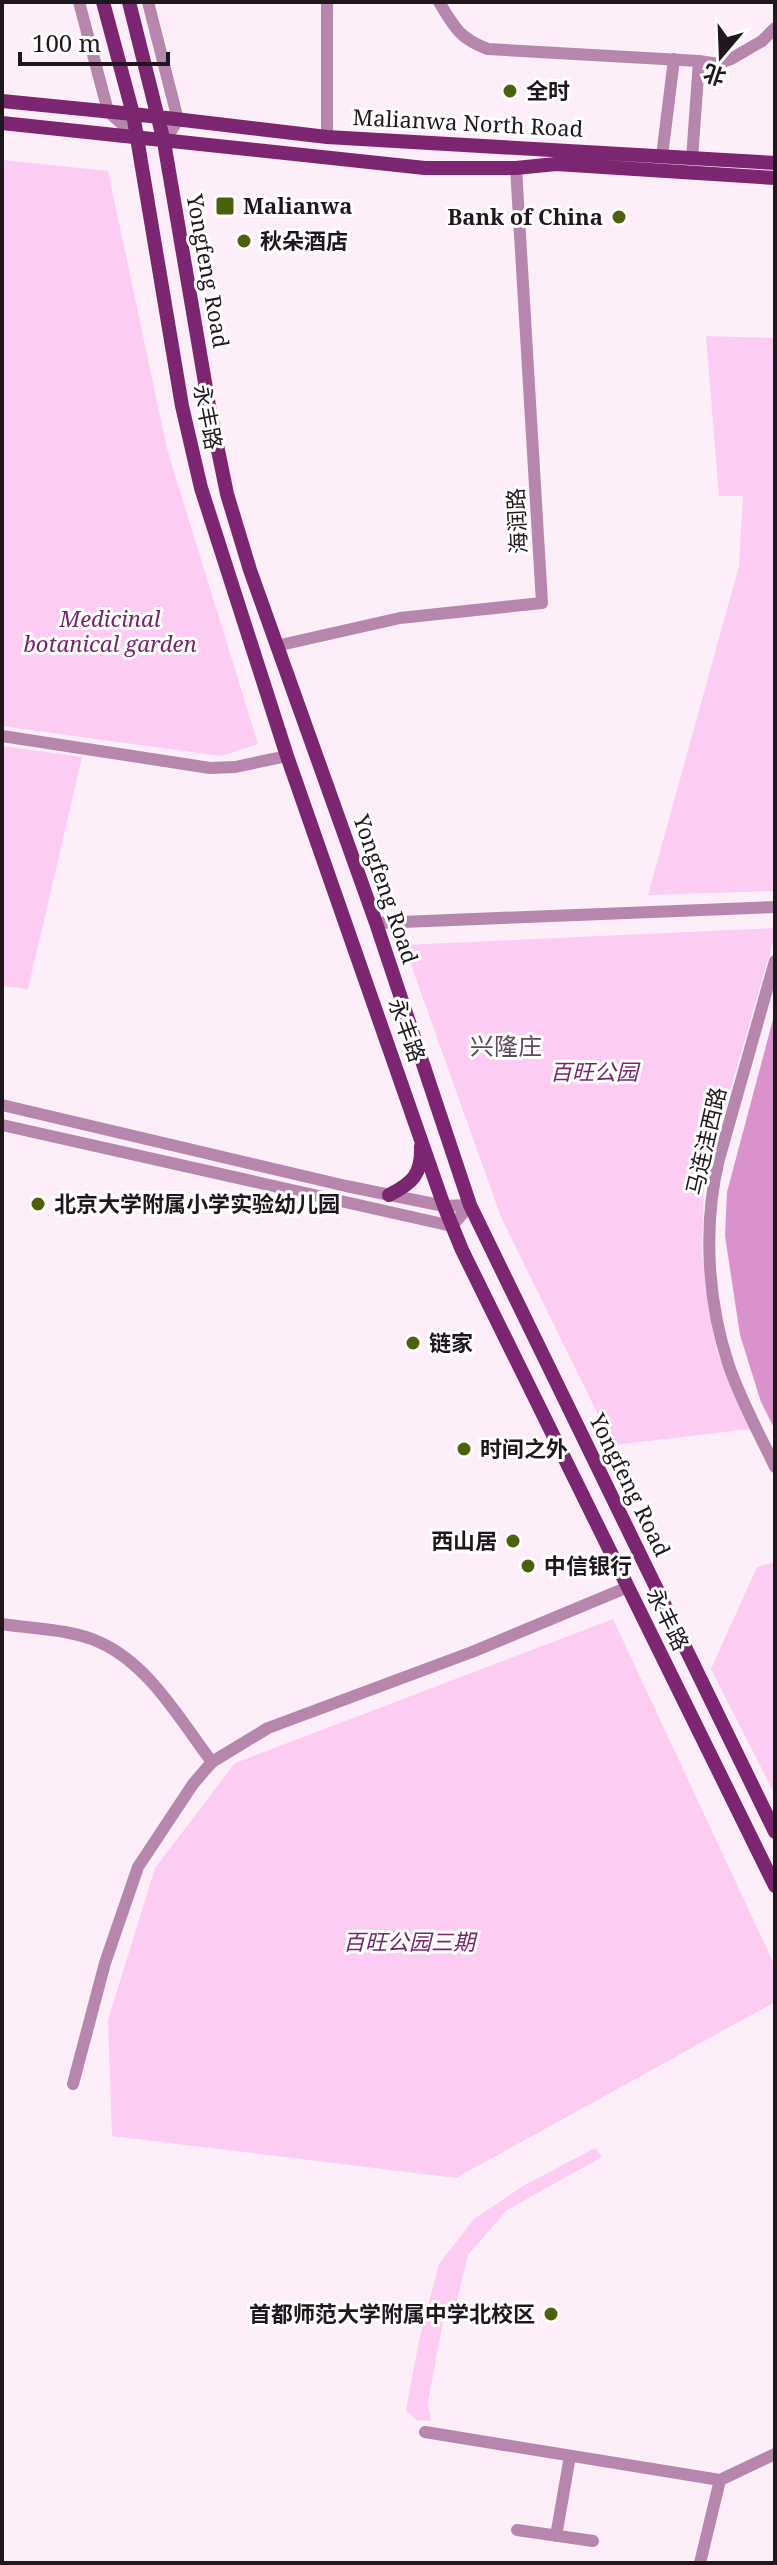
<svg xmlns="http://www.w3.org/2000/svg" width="777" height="2565" font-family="'Noto Serif','Noto Sans SC',serif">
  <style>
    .green { fill: #fdccf2 }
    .water { fill: #da92cd }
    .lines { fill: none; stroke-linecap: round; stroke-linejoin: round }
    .minor { stroke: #b686ad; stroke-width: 12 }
    .major { stroke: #7c2570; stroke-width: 14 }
    .poi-dot { fill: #4c610b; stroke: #fff; stroke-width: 3 }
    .labels { text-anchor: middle; stroke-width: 6; stroke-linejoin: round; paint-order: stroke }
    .poi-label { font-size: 22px; font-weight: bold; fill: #1f171d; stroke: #fff; text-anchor: start }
    .street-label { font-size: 22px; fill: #1f171d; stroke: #fff }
    .park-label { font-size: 22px; font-style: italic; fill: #78246d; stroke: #fff }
    .neighbourhood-label { font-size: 24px; fill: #5e4a59; stroke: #fff }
  </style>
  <rect width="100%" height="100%" fill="#fdeef9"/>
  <!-- green -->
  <path class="green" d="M2,160L108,171L167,449L258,744L221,756L2,726Z
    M706,336L775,338V891L648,895L739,566L743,496H719Z
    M2,746L82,757L28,989L2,986Z
    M775,928V935L704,1181L702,1255L716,1348L750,1429L613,1445L501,1217L404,945Z
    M775,1562V1795L711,1669L757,1567Z
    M613,1619L775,1966V2002L456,2178L112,2136L108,2020L155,1868L235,1763Z
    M595,2148L602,2157L507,2210L468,2255L456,2304L443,2321L428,2402L431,2421L416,2420L406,2410L419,2341L439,2264L474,2219L523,2186Z"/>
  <!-- water -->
  <path class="water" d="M775,1012L773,1247L775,1430L761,1402L740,1335L725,1236L727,1192Z"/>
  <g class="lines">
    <!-- minor -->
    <path class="minor" d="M79,2L108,111L137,138
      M148,2L178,120L164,142
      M439,2C454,27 460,39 488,49L699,61L718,64L731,59L762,41L775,28
      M327,137V2
      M662,156L674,59
      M692,159L699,61
      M276,646L400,618L542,603L516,168
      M2,736L210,768L235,767L287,756
      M376,923L775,907
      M775,961L719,1159C703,1224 707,1301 729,1366C741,1401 759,1433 775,1467
      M2,1105L346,1186L444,1206L470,1205
      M2,1125L452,1226L470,1205
      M2,1624C33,1629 71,1629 99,1642C149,1664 180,1720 212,1762
      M73,2084L105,1963L138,1867L193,1784L212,1762L268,1728L472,1652L628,1587
      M425,2432L720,2480
      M517,2530L593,2541
      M556,2536L570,2456
      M700,2563L720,2480L775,2454"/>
    <!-- major -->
    <path class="major" d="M103,2L133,114L182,406L201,488L287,756L444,1206L462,1250L775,1886
      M129,2L164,142L209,406L227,494L250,570L376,923L470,1205L775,1832
      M2,101L133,114L327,137L775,163
      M2,123L425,168H516L556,164L775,178
      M389,1195C413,1183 422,1174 421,1146"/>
  </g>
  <!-- markers -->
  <g class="poi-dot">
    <circle cx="510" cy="91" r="8"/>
    <rect x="215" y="196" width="20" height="20" rx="4"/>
    <circle cx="619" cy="217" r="8"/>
    <circle cx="244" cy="241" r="8"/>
    <circle cx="38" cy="1204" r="8"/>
    <circle cx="413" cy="1343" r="8"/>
    <circle cx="464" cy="1449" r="8"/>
    <circle cx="513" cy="1541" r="8"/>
    <circle cx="528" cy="1566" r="8"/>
    <circle cx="551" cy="2314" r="8"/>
  </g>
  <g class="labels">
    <!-- poi labels -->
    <g class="poi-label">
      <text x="526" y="99">全时</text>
      <text x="243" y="214">Malianwa</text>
      <text x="603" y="225" text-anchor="end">Bank of China</text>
      <text x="260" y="249">秋朵酒店</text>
      <text x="54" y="1212">北京大学附属小学实验幼儿园</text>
      <text x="429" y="1351">链家</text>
      <text x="480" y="1457">时间之外</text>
      <text x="497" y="1549" text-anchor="end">西山居</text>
      <text x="544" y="1574">中信银行</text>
      <text x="535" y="2322" text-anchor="end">首都师范大学附属中学北校区</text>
    </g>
    <!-- street labels -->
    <g class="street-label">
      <text transform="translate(468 123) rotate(3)" y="8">Malianwa North Road</text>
      <text transform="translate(208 271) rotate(80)" y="8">Yongfeng Road</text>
      <text transform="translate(208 417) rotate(79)" y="8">永丰路</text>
      <text transform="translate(517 521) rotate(-93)" y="8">海润路</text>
      <text transform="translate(386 889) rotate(71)" y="8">Yongfeng Road</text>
      <text transform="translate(407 1030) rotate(70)" y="8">永丰路</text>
      <text transform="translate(706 1141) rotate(-77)" y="8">马连洼西路</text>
      <text transform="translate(630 1485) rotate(64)" y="8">Yongfeng Road</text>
      <text transform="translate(668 1619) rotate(64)" y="8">永丰路</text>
    </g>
    <!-- park labels -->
    <g class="park-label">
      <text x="110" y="627">Medicinal<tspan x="110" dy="25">botanical garden</tspan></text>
      <text x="594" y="1080">百旺公园</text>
      <text x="409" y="1950">百旺公园三期</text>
    </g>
    <!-- neighbourhood labels -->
    <g class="neighbourhood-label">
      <text x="506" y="1055">兴隆庄</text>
    </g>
  </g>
  <!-- border -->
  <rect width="777" height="2565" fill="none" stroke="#1f171d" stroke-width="8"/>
  <!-- north arrow -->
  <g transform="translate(721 56) rotate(199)" stroke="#ffffff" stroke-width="6" paint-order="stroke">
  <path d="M0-6L14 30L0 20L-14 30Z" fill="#1f171d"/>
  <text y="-12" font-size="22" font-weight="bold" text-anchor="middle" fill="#1f171d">北</text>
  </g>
  <!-- scale -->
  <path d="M20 52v12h148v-12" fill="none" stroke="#1f171d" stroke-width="4"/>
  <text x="32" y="52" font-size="24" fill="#1f171d" stroke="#ffffff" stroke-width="6" paint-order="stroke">100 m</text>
</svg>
